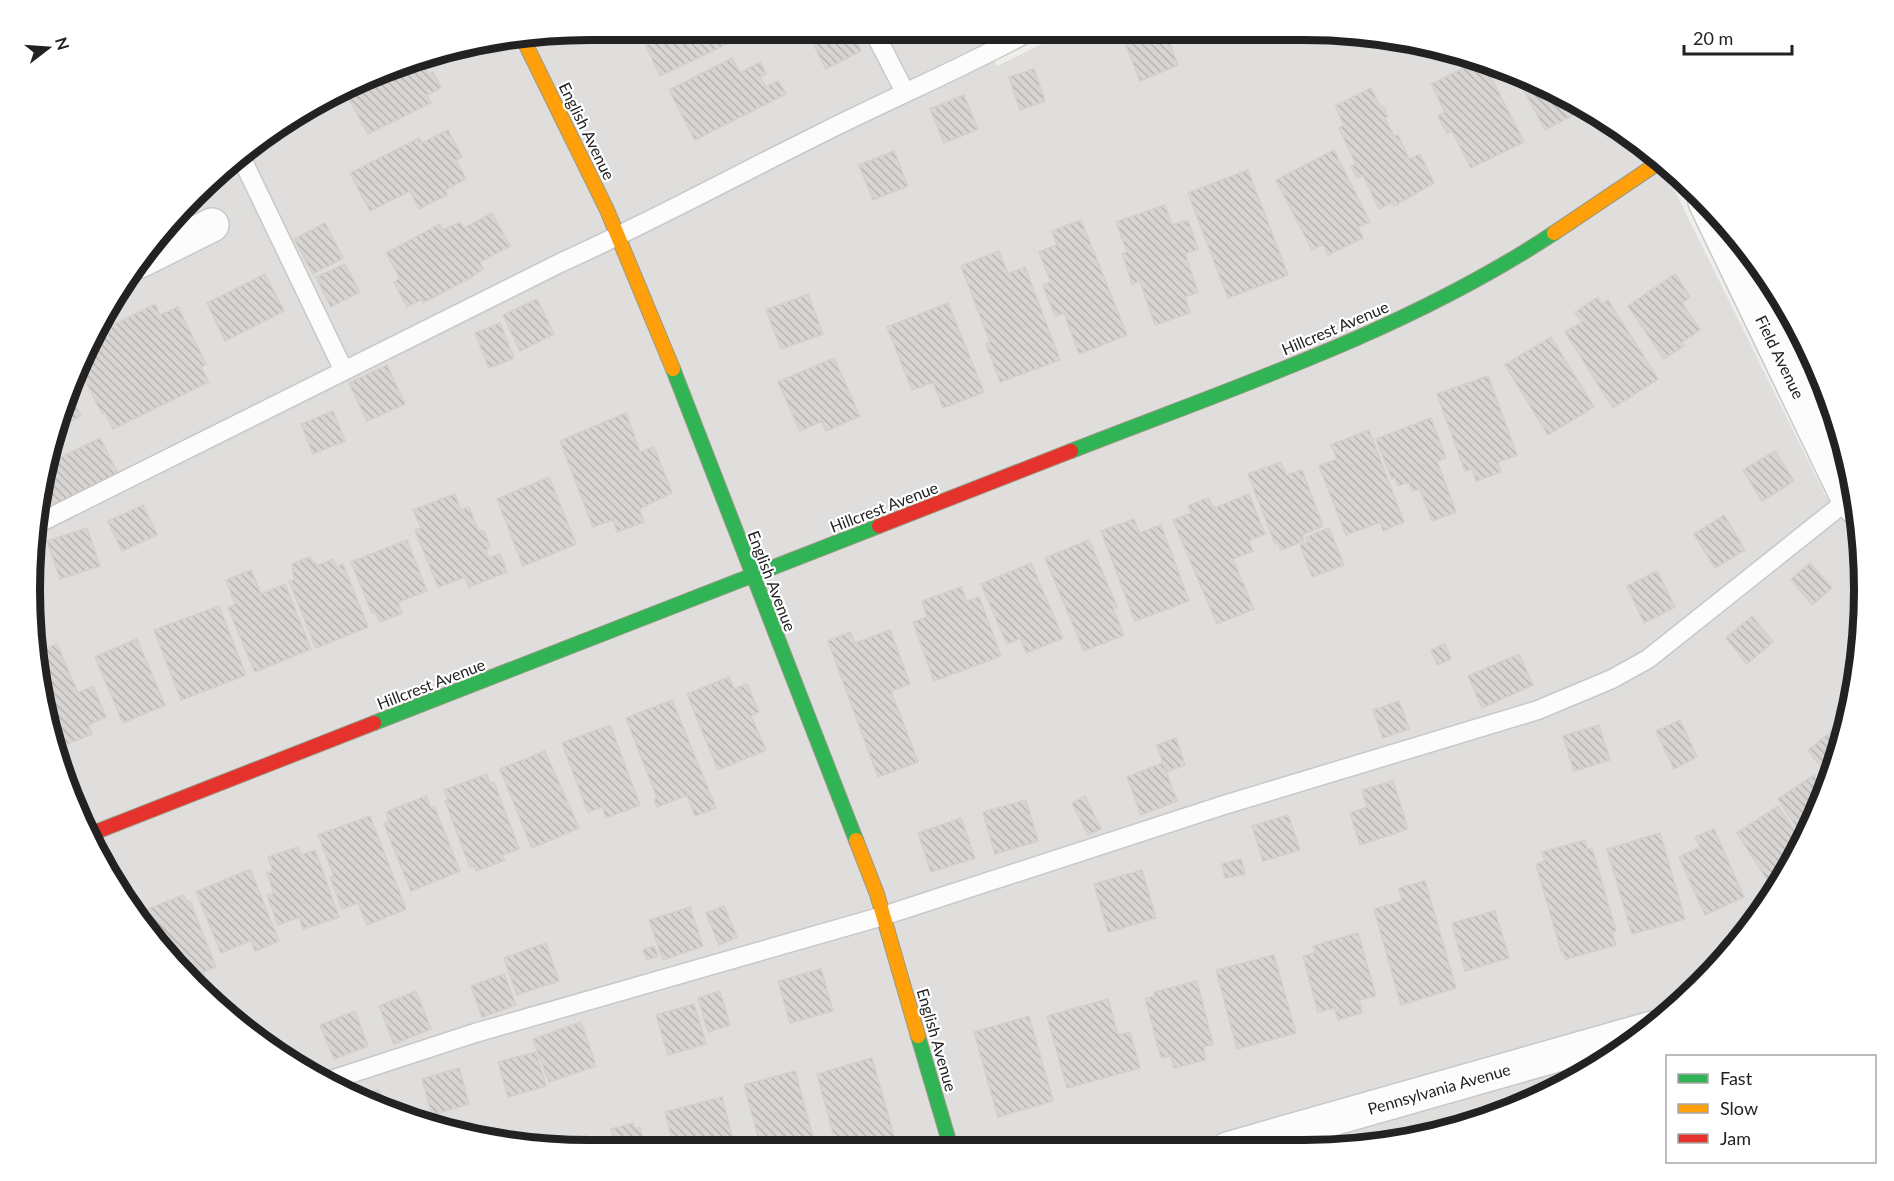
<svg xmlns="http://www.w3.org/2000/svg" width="1894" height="1181" font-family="Lato,sans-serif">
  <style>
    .residential { fill: #dfdedc }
    .building { fill: url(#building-back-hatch); stroke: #d3d0cc; stroke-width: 1.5 }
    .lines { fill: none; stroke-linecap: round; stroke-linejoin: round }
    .lane-casing { stroke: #c9c8c7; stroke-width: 21 }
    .street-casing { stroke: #c9c8c7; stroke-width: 36 }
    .fast-casing { stroke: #999a82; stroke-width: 16 }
    .slow-casing { stroke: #999a82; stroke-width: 16 }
    .jam-casing { stroke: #999a82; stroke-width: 16 }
    .lane { stroke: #fdfcfc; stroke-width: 18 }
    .street { stroke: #fdfcfc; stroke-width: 33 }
    .fast { stroke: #30b455; stroke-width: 14 }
    .slow { stroke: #ff9f0a; stroke-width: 14 }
    .jam { stroke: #e5322d; stroke-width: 14 }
    .labels { text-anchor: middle; stroke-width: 4.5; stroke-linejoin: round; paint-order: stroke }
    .street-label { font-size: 16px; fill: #222; stroke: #fff }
    .rim { fill: none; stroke: #222; stroke-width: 8 }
  </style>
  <defs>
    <pattern id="building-back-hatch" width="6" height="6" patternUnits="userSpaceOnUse" patternTransform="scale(1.5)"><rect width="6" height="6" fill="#d7d4d2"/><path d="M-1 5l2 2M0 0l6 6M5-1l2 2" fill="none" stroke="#b8b6b4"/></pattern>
  </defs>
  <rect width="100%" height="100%" fill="#f0eeeb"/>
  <!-- residential -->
  <path class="residential" d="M591,30L982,32L997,66L1065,33L1376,35L1518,73L1645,146L1659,159L1825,495L1842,518L1857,506L1859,518L1863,628L1845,736L1806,839L1748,932L1645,1035L1552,1093L1449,1132L1341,1150L518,1146L376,1108L249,1035L125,902L49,736L30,590L60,410L146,249L279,125L411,60Z"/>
  <!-- building -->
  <path class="building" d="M655,30L742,31L743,32L725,41L727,44L660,76L646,45L659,39Z
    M807,31L852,32L861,51L826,69Z
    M1141,33H1166L1178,65L1140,81L1124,40Z
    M420,58L428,74L433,72L441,88L427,95L431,103L368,134L348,97L354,94L351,89L411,60Z
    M732,58L740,73L760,62L766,74L760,77L766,87L778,81L786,94L695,140L669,90Z
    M1476,62L1484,64L1524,142L1471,168L1452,131L1447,133L1438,116L1445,112L1431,84Z
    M1034,69L1045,101L1020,110L1009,77Z
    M1514,71L1518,73L1583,110L1545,130Z
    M1371,88L1381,108L1383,106L1388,116L1385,118L1394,136L1398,135L1409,159L1420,154L1434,183L1394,206L1392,202L1379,209L1363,175L1357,178L1351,166L1356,164L1339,128L1344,125L1335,106Z
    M964,95L978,129L944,143L930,109Z
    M280,124L282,128L268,134L279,125Z
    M448,130L462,157L456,160L466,179L445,190L447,195L419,209L410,191L370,211L350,173L419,138L422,143Z
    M1334,150L1370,222L1358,227L1363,238L1328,255L1323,244L1312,250L1276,180Z
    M894,151L908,186L873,200L859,165Z
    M1248,170L1288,275L1228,298L1188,193Z
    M1165,205L1172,225L1188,220L1198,249L1185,254L1198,292L1185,297L1190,313L1155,325L1140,281L1132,284L1122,253L1127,252L1116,222Z
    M492,213L510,246L480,262L483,269L468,279L423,303L422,299L407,307L394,282L400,278L386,253L440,224L443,230L460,222L464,228Z
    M1081,220L1127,335L1079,354L1064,313L1055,316L1043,285L1051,282L1039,252L1057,245L1052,231Z
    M325,223L343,258L313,274L294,239Z
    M999,251L1008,274L1025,267L1060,360L1000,382L986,344L990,342L961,266Z
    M345,264L360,292L331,307L316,277Z
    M265,274L284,311L225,341L207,303Z
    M1675,274L1690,297L1682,303L1700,330L1681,343L1684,346L1664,359L1628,306Z
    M808,294L823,334L781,349L766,310Z
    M1598,297L1601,304L1608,300L1658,379L1613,408L1565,332L1582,322L1575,312Z
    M537,299L554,334L520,351L503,315Z
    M948,303L984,392L943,408L933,382L912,390L887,327Z
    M155,304L160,315L178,307L206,364L201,367L209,382L113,429L105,412L102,414L81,371L103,330Z
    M500,323L514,358L489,368L475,333Z
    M1551,337L1594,407L1548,435L1505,365Z
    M834,358L860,416L826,431L822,421L800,431L778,382Z
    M387,365L405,404L367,421L349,383Z
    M1488,376L1517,455L1498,462L1501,472L1476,481L1472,469L1465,471L1437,394Z
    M69,394L81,416L63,425L65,430L56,434L60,410Z
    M333,411L345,441L313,454L301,424Z
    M626,413L640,452L654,447L672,493L639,509L644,522L617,532L613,520L593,527L560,441Z
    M1431,418L1446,458L1437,461L1456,512L1432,521L1420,489L1412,491L1409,482L1398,486L1395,477L1392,479L1376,439Z
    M1369,430L1404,522L1383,531L1380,522L1346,535L1319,466L1337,459L1331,445Z
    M100,438L118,474L54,505L47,490L51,462Z
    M1775,451L1794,481L1762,501L1743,470Z
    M1281,462L1286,475L1302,470L1323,526L1302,535L1304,541L1281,550L1278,543L1275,544L1248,474Z
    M549,477L576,544L523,566L497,499Z
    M455,494L461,510L469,507L478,530L484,531L490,546L486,550L489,558L500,554L507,572L469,587L465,577L438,587L415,530L421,528L413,510Z
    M1249,494L1265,534L1248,541L1253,551L1233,559L1254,609L1217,624L1173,520L1191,513L1188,506L1208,498L1214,508Z
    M143,505L157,535L122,551L108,521Z
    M1724,515L1745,550L1715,568L1694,534Z
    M1134,519L1139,533L1161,525L1189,601L1135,621L1101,531Z
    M87,528L100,566L60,579L47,541Z
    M1329,528L1344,565L1312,577L1300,545L1308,542L1306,537Z
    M407,540L427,591L398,602L402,613L380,622L375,612L372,613L351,562Z
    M1089,540L1117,607L1113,609L1124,635L1084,651L1045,558Z
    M310,557L313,563L315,562L317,566L333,559L336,567L343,564L368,627L316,648L289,581L294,580L292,564Z
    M1031,563L1063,638L1026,653L1021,638L1007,644L981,584Z
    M1810,563L1832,588L1812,605L1791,579Z
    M251,570L261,594L285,584L311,649L255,672L228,608L235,604L226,580Z
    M1657,571L1675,607L1644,623L1627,586Z
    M961,587L967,601L979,597L1001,656L934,681L913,622L927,617L922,601Z
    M219,606L246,675L181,700L154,630Z
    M1752,616L1773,642L1747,664L1726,638Z
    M890,630L910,684L891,691L918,762L878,777L828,641L850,632L855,643Z
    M137,639L165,705L123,723L95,657Z
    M57,644L78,693L93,686L106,717L88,725L92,734L55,749L49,736L38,652Z
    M1445,644L1451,659L1437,665L1431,650Z
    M1519,654L1533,685L1482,708L1468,676Z
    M729,677L734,689L747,684L759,712L751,716L766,750L718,770L687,694Z
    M672,700L716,808L695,816L687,795L657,807L654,800L657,798L626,718Z
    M1399,701L1409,729L1383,738L1373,710Z
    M1680,720L1697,757L1674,769L1656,731Z
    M1843,722L1846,727L1845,736L1829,777L1808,750Z
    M610,725L640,805L606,818L602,807L588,812L562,743Z
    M1599,725L1610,760L1574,771L1563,736Z
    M1176,738L1185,765L1166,772L1157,745Z
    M545,751L579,828L532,848L500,769Z
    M1163,763L1177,801L1141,815L1127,777Z
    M487,774L490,784L494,782L519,849L502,855L505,860L476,871L474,866L470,867L445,801L448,800L444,790Z
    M1814,775L1824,791L1805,840L1778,799Z
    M1393,781L1408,829L1360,845L1350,813L1367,807L1362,790Z
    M426,796L431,808L434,806L460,871L411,891L384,824L389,822L386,812Z
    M1085,796L1101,829L1088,835L1072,803Z
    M1026,800L1038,841L995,854L983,812Z
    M1778,806L1803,844L1773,889L1737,833Z
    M1288,815L1300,850L1263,861L1252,826Z
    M370,816L406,909L367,925L358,903L342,909L330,877L334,876L318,835Z
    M961,818L975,858L931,872L918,833Z
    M1714,829L1744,897L1705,915L1679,857L1700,847L1695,837Z
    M1660,833L1685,919L1632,934L1607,849Z
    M1585,840L1587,849L1592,848L1616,931L1612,932L1616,945L1566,959L1563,951H1561L1536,864L1545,861L1542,852Z
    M298,847L301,855L315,850L339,917L303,929L299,917L278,925L267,895L274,893L267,873L273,871L268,857Z
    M1241,859L1245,874L1225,878L1222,864Z
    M250,869L279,941L255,951L251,940L221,953L196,892Z
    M1142,870L1156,918L1108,932L1094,884Z
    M1425,881L1456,988L1401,1005L1374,909L1402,901L1399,888Z
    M184,895L187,902L190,901L216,967L203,972L212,996L137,913Z
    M724,906L737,937L719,945L706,913Z
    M690,907L703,946L663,960L649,920Z
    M1495,911L1509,958L1465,971L1452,923Z
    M1358,933L1376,996L1359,1000L1362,1013L1338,1020L1335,1008L1318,1012L1303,956L1315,953L1313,946Z
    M546,943L559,981L517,995L504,958Z
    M654,946L658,956L647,960L643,950Z
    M1274,955L1296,1033L1237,1049L1216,970Z
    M821,969L833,1011L790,1023L778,981Z
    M504,974L516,1005L482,1017L471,986Z
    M1197,981L1213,1044L1203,1047L1206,1060L1174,1068L1171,1056L1161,1058L1145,998L1155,996L1154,992Z
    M416,991L431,1029L394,1044L379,1006Z
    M720,991L730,1025L708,1032L698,998Z
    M1108,999L1118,1035L1130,1032L1140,1068L1067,1088L1047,1016Z
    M694,1004L706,1044L668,1055L656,1015Z
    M355,1011L368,1046L334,1059L320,1025Z
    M1029,1016L1053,1101L998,1117L974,1032Z
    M581,1022L596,1066L549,1082L533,1039Z
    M536,1052L546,1086L508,1097L498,1062Z
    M872,1058L897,1146L837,1148L817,1074Z
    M459,1068L469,1104L432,1115L422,1079Z
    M795,1071L816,1148L748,1147L746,1140L758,1136L744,1085Z
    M377,1090H379L386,1111L356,1097Z
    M722,1097L735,1147H674L665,1112Z
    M633,1123L635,1129L640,1127L645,1147H578L613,1136L611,1129Z"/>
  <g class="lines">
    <defs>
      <path id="lane" d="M874,32L905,92
        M242,159L344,371
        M41,522L560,263C649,223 735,176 822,133C890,99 960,69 1027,33
        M328,1081L475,1033L883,916L1224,805L1538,710L1612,679L1648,659L1854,495"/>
      <path id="street" d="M1705,202L1848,499L1857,509
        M140,261L212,225
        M1227,1149L1652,1028"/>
      <path id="fast" d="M673,369L856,840
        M1071,451C1234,387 1406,331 1554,233
        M374,723L879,526
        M918,1036L951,1148"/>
      <path id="slow" d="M524,41L607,210L673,369
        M1554,233L1661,161
        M856,840L877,894L918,1036"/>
      <path id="jam" d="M879,526L1071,451
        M93,833L374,723"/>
    </defs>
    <!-- lane casing -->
    <use href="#lane" class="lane-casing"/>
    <!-- street casing -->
    <use href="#street" class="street-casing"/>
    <!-- fast casing -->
    <use href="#fast" class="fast-casing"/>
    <!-- slow casing -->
    <use href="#slow" class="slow-casing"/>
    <!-- jam casing -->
    <use href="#jam" class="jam-casing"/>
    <!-- lane -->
    <use href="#lane" class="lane"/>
    <!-- street -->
    <use href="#street" class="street"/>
    <!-- fast -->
    <use href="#fast" class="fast"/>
    <!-- slow -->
    <use href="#slow" class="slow"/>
    <!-- jam -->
    <use href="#jam" class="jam"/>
  </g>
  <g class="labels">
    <!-- street labels -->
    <g class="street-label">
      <text transform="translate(587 131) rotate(64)" y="6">English Avenue</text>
      <text transform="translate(1335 328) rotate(-23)" y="6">Hillcrest Avenue</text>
      <text transform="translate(1780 357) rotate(64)" y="6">Field Avenue</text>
      <text transform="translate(884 507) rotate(-21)" y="6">Hillcrest Avenue</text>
      <text transform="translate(772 581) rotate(69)" y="6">English Avenue</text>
      <text transform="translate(431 684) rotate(-21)" y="6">Hillcrest Avenue</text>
      <text transform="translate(937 1040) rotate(74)" y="6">English Avenue</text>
      <text transform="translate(1439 1089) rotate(-16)" y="6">Pennsylvania Avenue</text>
    </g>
  </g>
  <!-- crop -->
  <path d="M0 0H1894V1181H0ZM590 40H1304A550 550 0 0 1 1854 590V590A550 550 0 0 1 1304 1140H590A550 550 0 0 1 40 590V590A550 550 0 0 1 590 40Z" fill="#fff" fill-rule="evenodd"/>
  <path class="rim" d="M590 40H1304A550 550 0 0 1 1854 590V590A550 550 0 0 1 1304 1140H590A550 550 0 0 1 40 590V590A550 550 0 0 1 590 40Z"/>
  <!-- legend -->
  <rect x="1666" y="1055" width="210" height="108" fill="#ffffff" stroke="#a7a7a7" stroke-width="1.5"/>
  <rect x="1678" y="1074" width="30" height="9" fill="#30b455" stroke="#a7a7a7" stroke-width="1.5"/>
  <text x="1720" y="1085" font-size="18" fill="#222222">Fast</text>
  <rect x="1678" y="1104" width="30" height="9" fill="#ff9f0a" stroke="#a7a7a7" stroke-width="1.5"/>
  <text x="1720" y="1115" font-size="18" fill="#222222">Slow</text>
  <rect x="1678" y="1134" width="30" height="9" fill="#e5322d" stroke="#a7a7a7" stroke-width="1.5"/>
  <text x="1720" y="1145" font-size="18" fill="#222222">Jam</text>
  <!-- north arrow -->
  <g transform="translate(48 48) rotate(73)" stroke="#ffffff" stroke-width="4.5" paint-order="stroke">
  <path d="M0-4.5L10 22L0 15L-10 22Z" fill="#222222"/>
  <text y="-9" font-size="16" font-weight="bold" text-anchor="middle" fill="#222222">N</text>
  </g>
  <!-- scale -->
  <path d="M1684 45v9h108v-9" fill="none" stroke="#222222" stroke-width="3"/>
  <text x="1693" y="45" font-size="18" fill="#222222" stroke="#ffffff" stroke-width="4.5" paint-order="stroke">20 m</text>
</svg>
